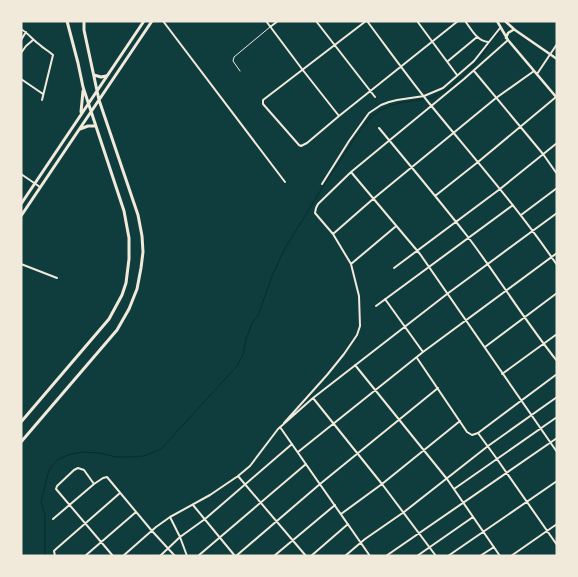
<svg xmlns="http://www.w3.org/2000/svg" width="578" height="577" font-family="Commissioner,sans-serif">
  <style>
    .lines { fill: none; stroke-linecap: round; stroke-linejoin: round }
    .stream { stroke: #0a2a2b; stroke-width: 1 }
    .service { stroke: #f1e9da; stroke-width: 1 }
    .minor { stroke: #f1e9da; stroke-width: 2 }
    .secondary { stroke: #f1e9da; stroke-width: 2.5 }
    .primary { stroke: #f1e9da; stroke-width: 3 }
  </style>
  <rect width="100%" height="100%" fill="#0f3d3e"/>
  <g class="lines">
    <!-- stream -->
    <path class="stream" d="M45,556V515L41,502L49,470L57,460L68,455L82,452L99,453L116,457H127L144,456L161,449L237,366L243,355L246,339L252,323L258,316L272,276L284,250L322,188L357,135L371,117L379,111L389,106L399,103L432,98L446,90L460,79L480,59L492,39L499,33"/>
    <!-- service -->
    <path class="service" d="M240,71L233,61L234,57L270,27"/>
    <!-- minor -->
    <path class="minor" d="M163,21L285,182
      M266,21L302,69L339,116
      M316,21L375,97
      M366,21L263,100V104L299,145L301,146L307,143L339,116L458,21
      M367,21C388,49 408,77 429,103C473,157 518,208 557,265
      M417,21L457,75
      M465,21C472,30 477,41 488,42
      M270,27L278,21
      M21,29C29,34 33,40 40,45C44,49 49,51 53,55L42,100
      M21,40L26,32
      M21,53L26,46L33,40
      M448,61L477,37
      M474,71L543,154L557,174
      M537,74L557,44
      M21,79L43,94
      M379,128C409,164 439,200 468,237C499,278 525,321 557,361
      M351,172L420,254L557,452
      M21,174L40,187
      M322,184L349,141L369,113L381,105L389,102L397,100L424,96L443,88L474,61L500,28
      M435,196L478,162L556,97
      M521,215L557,188
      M333,234L373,199L496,98L534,71
      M21,264L57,278
      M351,264L395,227
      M394,268L500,189L557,143
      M385,299L423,352
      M376,306L513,205
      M485,347L557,293
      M417,358L467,432L472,435L478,433L557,374
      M355,365L447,479L500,556
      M502,374L557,334
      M313,398L382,484L436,556
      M284,423L327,375L344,354L357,335L360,326L359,296L351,264L333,234L315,213L316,208L318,204L351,172L464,79L508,40
      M280,427L370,556
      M478,433L497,459L557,545
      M298,452L423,352L557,253
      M238,476L306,556
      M94,484L84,470L78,468L74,470L57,486L56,489L113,556
      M454,489L557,417
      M193,505L235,556
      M341,514L382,484L460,421
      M170,517L180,537L187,556
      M53,519L94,484L103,478L107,477L152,531L175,556
      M55,556L54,551L56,549L120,493
      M85,556L136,512
      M123,556L156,527L170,517L210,495L238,476L250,466L278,429L313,398L447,294L557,213
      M160,556L180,537L205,519L292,444
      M198,556L306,464
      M236,556L320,484L438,388
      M274,556L335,505
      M311,556L348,524
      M345,556L365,539L404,512L488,446L557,397
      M386,556L557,438
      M417,556L473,517
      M448,556L557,481
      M480,556L494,547
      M511,556L557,524"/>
    <!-- secondary -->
    <path class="secondary" d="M497,21L508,40L557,98
      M505,21L515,30L557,59
      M506,38L508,33L513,30"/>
    <!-- primary -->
    <path class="primary" d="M94,75L101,77L106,76
      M81,112L83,91
      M80,129L88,126H96
      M21,204L144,21
      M21,216L152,21
      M21,422L109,319L122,295L126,283L129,259V238L124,211L83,87L78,63L67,21
      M21,442L117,330L129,309L137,289L141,268L143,252L142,236L138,215L99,100L84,30V21"/>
  </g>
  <!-- border -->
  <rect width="578" height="577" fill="none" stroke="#f1e9da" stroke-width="45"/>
</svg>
